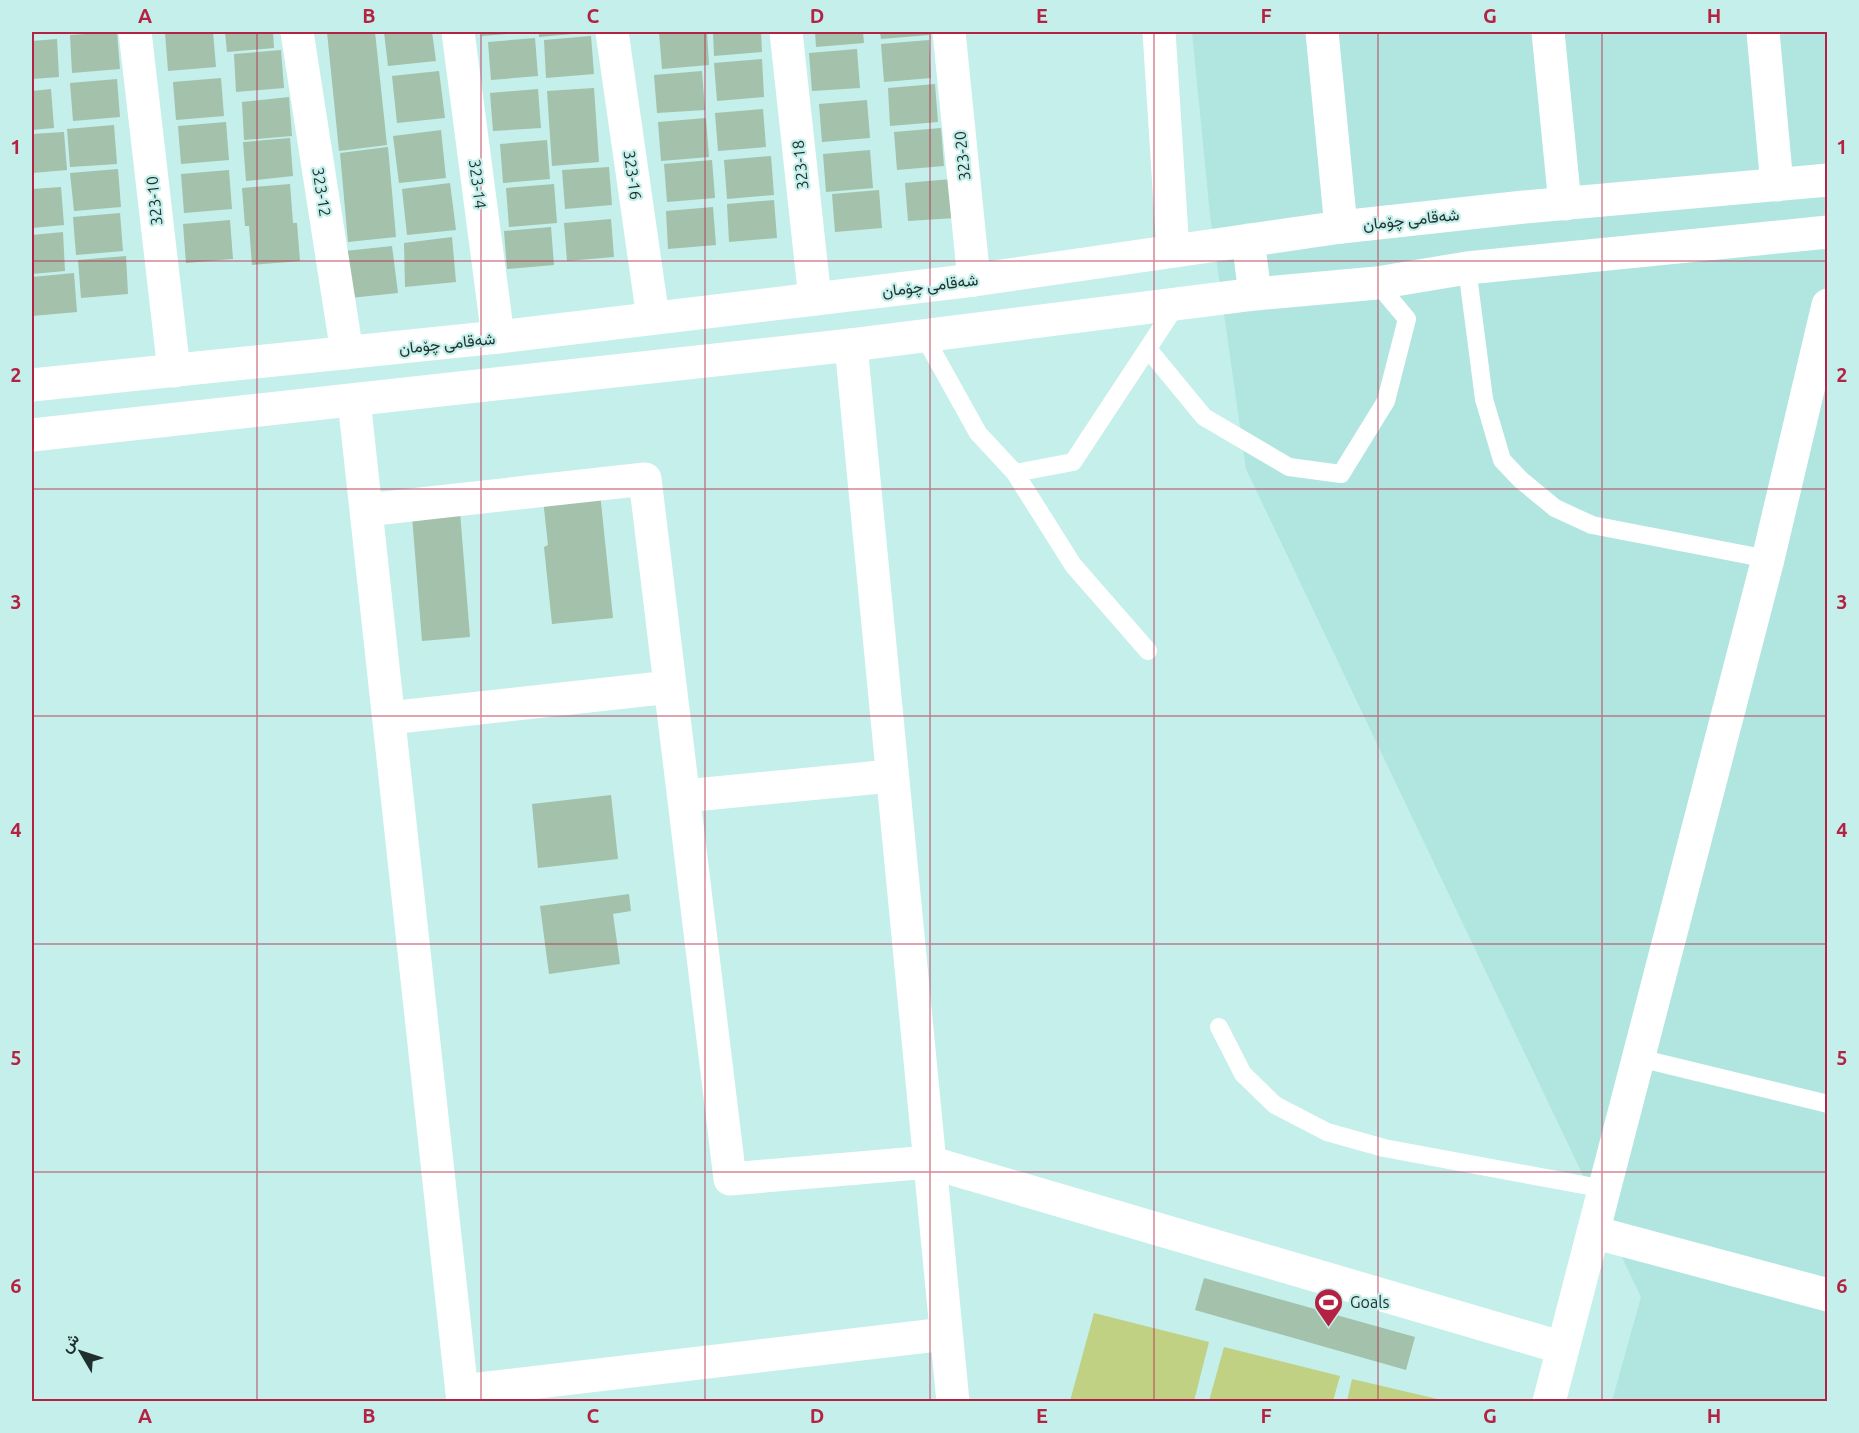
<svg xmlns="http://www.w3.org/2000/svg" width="1859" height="1433" font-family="Ubuntu,Vazirmatn,sans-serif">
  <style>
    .built { fill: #b1e6e0 }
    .green { fill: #c0d184 }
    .building { fill: #a3c1ab }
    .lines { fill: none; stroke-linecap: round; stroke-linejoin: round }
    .lane { stroke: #fff; stroke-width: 18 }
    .street { stroke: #fff; stroke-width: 33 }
    .secondary { stroke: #fff; stroke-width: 33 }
    .grid { fill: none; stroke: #b42243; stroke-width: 1.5; stroke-opacity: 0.55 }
    .labels { text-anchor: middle; stroke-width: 4.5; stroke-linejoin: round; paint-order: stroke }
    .street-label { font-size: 16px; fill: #1e2f2d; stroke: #c4efea }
    .poi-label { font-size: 16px; fill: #1e2f2d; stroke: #c4efea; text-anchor: start }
    .neatline { fill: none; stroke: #b42243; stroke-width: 2 }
    .grid-label { font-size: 20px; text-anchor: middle; font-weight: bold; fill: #b42243 }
  </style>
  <rect width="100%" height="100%" fill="#c4efea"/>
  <!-- built -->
  <path class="built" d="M1192,32H1827V1401H1612L1641,1297L1246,469L1210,215Z"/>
  <!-- green -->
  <path class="green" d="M1094,1313L1209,1342L1194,1401H1070Z
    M1224,1347L1340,1376L1333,1401H1209Z
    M1352,1379L1446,1401H1347Z"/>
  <!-- building -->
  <path class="building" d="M117,32L120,69L72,73L70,35Z
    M185,32H213L216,67L168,71L165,33Z
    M225,32H273L274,48L227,52Z
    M327,32H375L387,145L339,151Z
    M384,32H432L436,61L388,66Z
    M482,32H521V33L482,36Z
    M539,32H583V33L539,37Z
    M659,32H707L709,65L662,69Z
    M713,32H761L762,52L714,56Z
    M815,32H863L864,43L816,47Z
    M880,32H928L929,35L881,39Z
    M591,36L594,74L546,78L544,40Z
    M535,38L538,76L491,80L488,42Z
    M57,39L59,77L32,79V41Z
    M929,40L931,78L884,82L881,44Z
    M857,49L860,88L812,91L809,53Z
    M281,50L284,88L236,92L234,54Z
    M762,59L764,97L717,101L714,63Z
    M439,71L445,118L397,123L392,76Z
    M702,71L705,110L657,113L654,75Z
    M221,78L224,116L176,120L173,82Z
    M117,79L120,117L73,121L70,83Z
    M935,84L938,122L890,126L888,88Z
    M594,88L599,162L552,166L547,91Z
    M51,89L54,128L32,130V91Z
    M538,89L541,128L493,131L490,93Z
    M289,97L292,136L244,140L242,102Z
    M867,100L870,138L822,142L819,104Z
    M763,109L766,147L718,151L715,113Z
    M706,118L709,157L661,161L658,122Z
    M226,122L229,160L181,164L178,126Z
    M114,125L117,164L70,167L67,129Z
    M941,128L944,166L897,170L894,132Z
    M441,130L446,178L399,183L393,136Z
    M64,132L67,170L32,173V134Z
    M290,138L293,176L246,181L243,142Z
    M547,140L550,179L503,183L500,144Z
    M388,147L396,237L348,242L340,153Z
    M870,150L873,188L826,192L823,154Z
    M771,156L774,195L727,199L724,160Z
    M712,160L715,198L667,202L664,164Z
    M609,167L612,205L565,209L562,170Z
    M118,169L121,207L74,211L70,173Z
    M229,170L232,209L184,213L181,174Z
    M952,179L955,218L908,221L905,183Z
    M450,183L456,230L407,235L402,189Z
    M290,184L293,223H297L300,261L252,265L249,226H245L242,188Z
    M554,184L557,223L509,227L506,188Z
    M61,187L64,225L32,228V189Z
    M879,190L882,228L835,232L832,194Z
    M774,200L777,238L729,242L727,204Z
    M713,207L716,245L668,249L666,211Z
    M120,213L123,251L76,255L73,217Z
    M611,219L614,257L567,261L564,223Z
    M230,220L233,259L186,263L183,224Z
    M551,227L554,265L507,269L504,231Z
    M63,232L65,271L32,274V235Z
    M452,237L456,282L405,287L404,243Z
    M392,246L398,293L350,298L345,251Z
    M126,256L128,294L81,298L78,260Z
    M74,273L77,312L32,316V277Z
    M600,493L613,618L552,624L544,547L548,545L543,499Z
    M460,512L470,637L422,641L412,516Z
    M611,795L618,859L538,868L532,804Z
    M629,894L631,911L613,914L620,964L549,974L540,906Z
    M1204,1278L1415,1337L1406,1370L1195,1310Z"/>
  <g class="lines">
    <!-- lane -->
    <path class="lane" d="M1467,268L1484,399L1502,460L1521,480L1555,508L1592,525L1768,559
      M924,336L978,433L1015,473L1073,462L1177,304
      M1148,349L1204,417L1289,467L1341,474L1386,401L1407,319L1377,283
      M1015,473L1073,565L1148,651
      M1219,1027L1243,1074L1275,1105L1327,1132L1384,1148L1605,1189
      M1639,1058L1828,1104"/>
    <!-- street -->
    <path class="street" d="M135,32L174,371
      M297,32L347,353
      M458,32L498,337
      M612,32L653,318
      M786,32L815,299
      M949,32L974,280
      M1159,32L1173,251
      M1322,32L1341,227
      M1548,32L1565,204
      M1763,32L1777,185
      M851,345L953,1402
      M354,400L463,1402
      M366,510L645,479L730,1179L929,1162L1563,1348
      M389,718L670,687
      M684,796L891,776
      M1593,1232L1828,1295
      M462,1391L945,1334
      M1549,1402L1768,559L1828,305"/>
    <!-- secondary -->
    <path class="secondary" d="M1248,240L1255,294
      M32,385L498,337L815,299L974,280L1341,227L1524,207L1828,180
      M32,435L851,345L1255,294L1377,283L1467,268L1828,232"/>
  </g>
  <!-- grid -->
  <path class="grid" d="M257,32V1402M481,32V1402M705,32V1402M930,32V1402M1154,32V1402M1378,32V1402M1602,32V1402M32,261H1828M32,489H1828M32,716H1828M32,944H1828M32,1172H1828"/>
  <!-- icons -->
  <defs>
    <symbol id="stadium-pin" viewBox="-11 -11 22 30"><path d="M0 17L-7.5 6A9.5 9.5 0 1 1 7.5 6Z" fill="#b42243" stroke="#c4efea"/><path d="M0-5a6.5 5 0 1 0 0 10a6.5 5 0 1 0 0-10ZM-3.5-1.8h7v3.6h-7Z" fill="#fff"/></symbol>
  </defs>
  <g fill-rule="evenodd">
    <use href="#stadium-pin" x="1312" y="1286" width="33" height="45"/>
  </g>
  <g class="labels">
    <!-- street labels -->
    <g class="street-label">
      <text transform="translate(962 156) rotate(-96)" y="6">323-20</text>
      <text transform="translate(800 165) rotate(-96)" y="6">323-18</text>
      <text transform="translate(633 175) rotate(82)" y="6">323-16</text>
      <text transform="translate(478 184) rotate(83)" y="6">323-14</text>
      <text transform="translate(322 192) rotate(81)" y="6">323-12</text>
      <text transform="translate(154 201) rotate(-96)" y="6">323-10</text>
      <text transform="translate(1411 219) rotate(-6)" y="6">شەقامی چۆمان</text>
      <text transform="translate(930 285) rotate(-7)" y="6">شەقامی چۆمان</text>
      <text transform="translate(447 343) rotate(-6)" y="6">شەقامی چۆمان</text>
    </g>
    <!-- poi labels -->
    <g class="poi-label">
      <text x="1350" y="1308">Goals</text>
    </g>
  </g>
  <!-- border -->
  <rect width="1859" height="1433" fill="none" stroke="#c4efea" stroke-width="66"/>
  <!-- north arrow -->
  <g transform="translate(81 1352) rotate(309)" stroke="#c4efea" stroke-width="4.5" paint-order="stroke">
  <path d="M0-4.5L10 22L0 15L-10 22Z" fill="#1e2f2d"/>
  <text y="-9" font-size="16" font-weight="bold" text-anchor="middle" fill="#1e2f2d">ش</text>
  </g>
  <rect x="33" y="33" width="1793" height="1367" class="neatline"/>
  <g class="grid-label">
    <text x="145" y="23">A</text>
    <text x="369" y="23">B</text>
    <text x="593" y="23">C</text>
    <text x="817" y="23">D</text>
    <text x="1042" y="23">E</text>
    <text x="1266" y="23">F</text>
    <text x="1490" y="23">G</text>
    <text x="1714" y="23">H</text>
    <text x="16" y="154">1</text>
    <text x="1842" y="154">1</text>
    <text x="16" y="382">2</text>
    <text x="1842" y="382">2</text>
    <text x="16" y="609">3</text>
    <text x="1842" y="609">3</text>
    <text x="16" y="837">4</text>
    <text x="1842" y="837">4</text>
    <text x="16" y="1065">5</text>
    <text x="1842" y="1065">5</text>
    <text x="16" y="1293">6</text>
    <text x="1842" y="1293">6</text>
    <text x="145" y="1423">A</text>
    <text x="369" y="1423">B</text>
    <text x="593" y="1423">C</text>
    <text x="817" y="1423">D</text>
    <text x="1042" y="1423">E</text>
    <text x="1266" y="1423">F</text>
    <text x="1490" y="1423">G</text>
    <text x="1714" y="1423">H</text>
  </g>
</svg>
